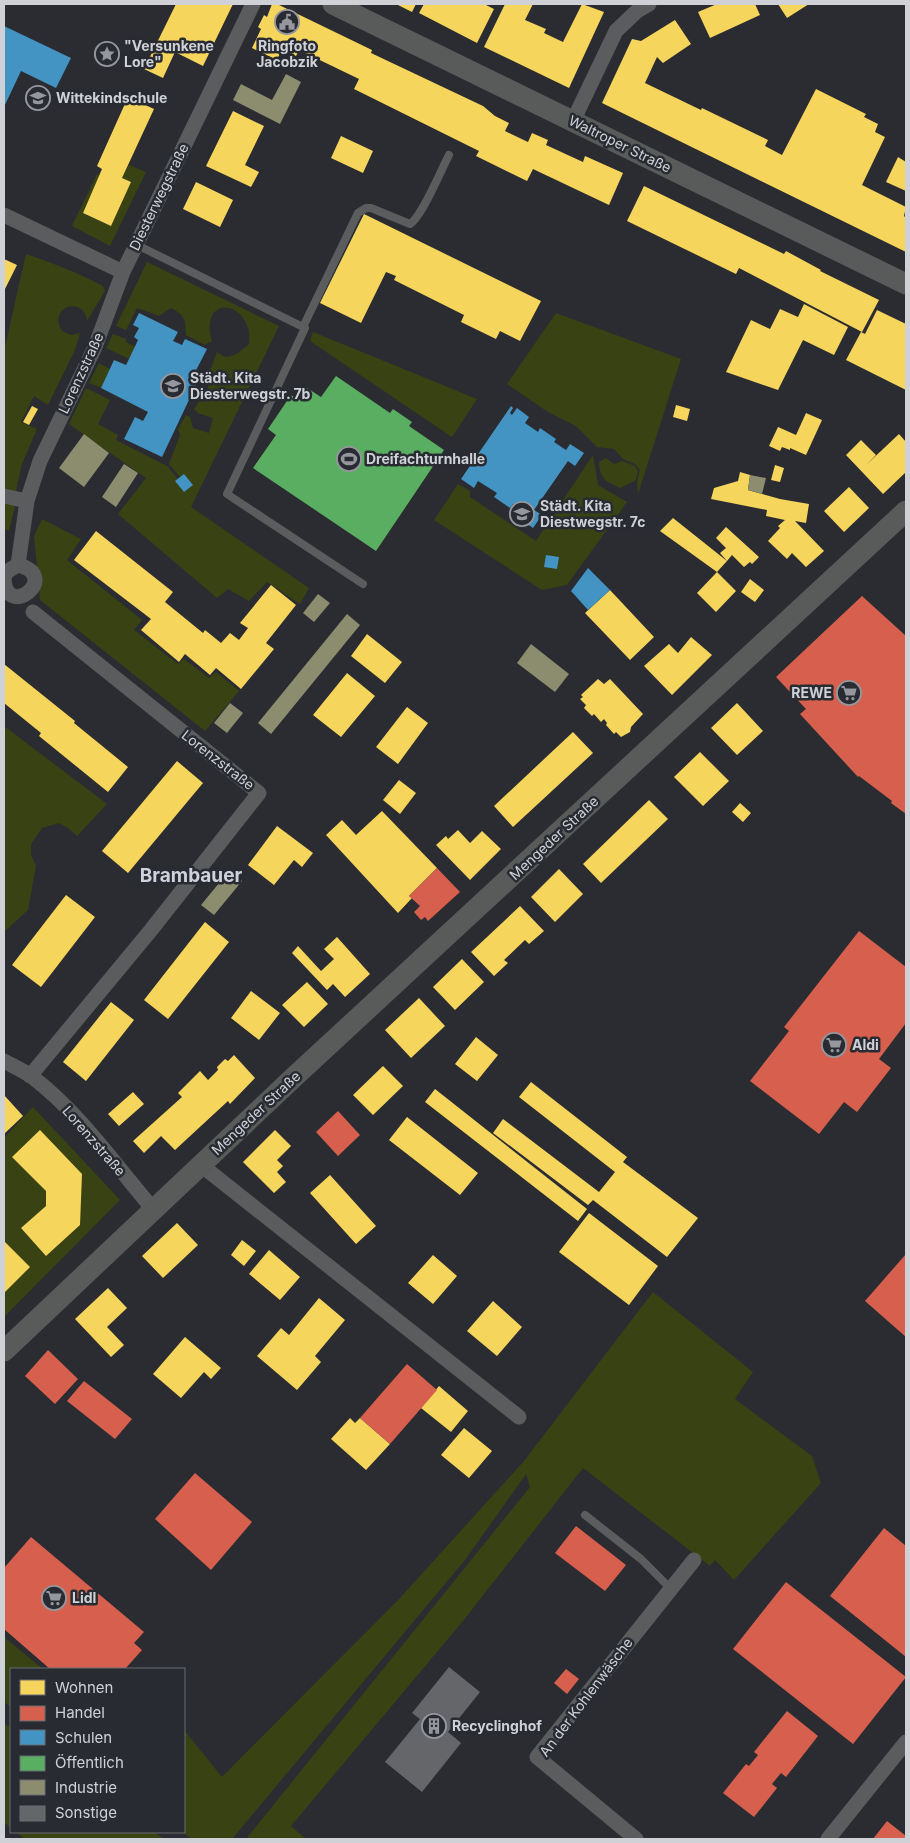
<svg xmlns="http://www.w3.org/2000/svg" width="910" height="1843" font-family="Inter,sans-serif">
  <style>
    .green { fill: #394213 }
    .homes { fill: #f6d55c }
    .shops { fill: #d6604d }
    .schools { fill: #4393c3 }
    .public { fill: #5aae61 }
    .industry { fill: #8c8c6e }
    .building { fill: #65666a }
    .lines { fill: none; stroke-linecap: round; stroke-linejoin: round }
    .service { stroke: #5b5c5e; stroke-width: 8 }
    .minor { stroke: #5b5c5e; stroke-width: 15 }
    .secondary { stroke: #595a5a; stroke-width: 21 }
    .labels { text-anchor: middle; stroke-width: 5; stroke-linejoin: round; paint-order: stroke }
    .poi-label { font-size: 14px; font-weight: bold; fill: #cfd1d6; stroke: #292b33; text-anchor: start }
    .street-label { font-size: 14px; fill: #cfd1d6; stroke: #292b33 }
    .district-label { font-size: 19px; font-weight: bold; fill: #cfd2dc; stroke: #292b33 }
  </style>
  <rect width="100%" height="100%" fill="#2b2c31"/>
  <!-- green -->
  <path class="green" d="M129,165L146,172L110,246L72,226L97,174L100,175L83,213L111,226L131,182L122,178Z
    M26,254C53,263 78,273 103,286L105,291L87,321C84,295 47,307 62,331L71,335L80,333L75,350L48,405L34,396L21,422L37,429L22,464L16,491L4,489V351Z
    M147,262L279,326L191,507L309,588L300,604L267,582L249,601L228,589L217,598L118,514L146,478L69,424L86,388L110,400L98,424L118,435L116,440L167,466L178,479L184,492L192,485L180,477L169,464L180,435L178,429L186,415L190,417L193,428L209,433L213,418L198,413L194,409L208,388V376L217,352C229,363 239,352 249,344C249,339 250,333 248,328C238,297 200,301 212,341L205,345L186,335C185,319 186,316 171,308L159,316L137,308L126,330L116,326Z
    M556,313L681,359L638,494L637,481L640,470L635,464L623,459L614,449L597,447L576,426L548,412L507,384Z
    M313,332L477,399L452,437L310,341Z
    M113,334L126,339V342L135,347L129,359L106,348Z
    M99,363L110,369L101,388L89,383Z
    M593,455L598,485L627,502L567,585L542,590L434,520L458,484L470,491V497L536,541Z
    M606,458L614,464L622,461L635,466L638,471L636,480L620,488C605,481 600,479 599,462Z
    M4,503L15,506L9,531L4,529Z
    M42,519L81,539L67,560L142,620L134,630L178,664L184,659L209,678L216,672L239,691L205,731L40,600L34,536Z
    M4,726L107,804L77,836L68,828L59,823L42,828L31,844V855L36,866L28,910L4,932Z
    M33,1107L120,1200L4,1317V1138Z
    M653,1292L753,1372L735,1399L812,1456L821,1483L734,1580L715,1560L710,1566L583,1468L463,1621L291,1826L306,1839H246L530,1487L526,1474L465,1560L232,1839H192L182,1832H184V1730L222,1777L400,1598L524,1461Z
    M4,1637L43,1669H11V1707L4,1702Z
    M4,1723L11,1728V1828L4,1822Z
    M16,1832H154L164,1839H25Z"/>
  <!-- homes -->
  <path class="homes" d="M176,4H233L203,66L175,52L163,78L144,69Z
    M272,4H277L372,50L371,53L483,106L495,116L509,123L505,131L528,142L532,133L548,140L546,145L583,162L585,156L623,173L609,205L533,169L527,181L476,156L479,151L354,89L359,79L299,50L296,56L282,49L277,60L252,48L261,29L258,27L264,15L267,17Z
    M396,4H416L412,12Z
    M424,4H484L494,9L477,43L419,13Z
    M505,4H533L525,20L546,29L544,33L563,42L582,4L604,12L569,88L484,47Z
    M717,4H755L760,15L710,38L698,12Z
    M778,4H809L787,18Z
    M675,20L691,44L663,63L657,57L645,83L701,110L702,108L768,140L765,146L782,155L816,89L866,114L864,117L878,124L875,132L885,137L862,185L906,207L904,216L906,218V252L602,103L632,39L641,41Z
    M128,97L154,109L122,178L131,182L111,226L83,213L102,169L97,166Z
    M233,111L264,126L245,165L259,172L251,187L206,166Z
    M341,136L373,151L363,173L331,158Z
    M898,157L906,162V191L886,182Z
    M196,182L233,200L220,227L183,209Z
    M644,186L784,254L786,251L821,270L820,271L879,300L862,332L739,268L736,274L627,221Z
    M364,214L541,301L520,341L500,331L496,339L461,322L464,315L394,280L396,276L386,272L361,323L320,303Z
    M4,259L17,265L4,291Z
    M804,304L848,327L834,355L803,340L778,390L726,372L751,320L770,329L780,309L798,317Z
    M877,310L906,324V390L846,360L861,332L865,334Z
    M676,405L690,409L687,421L673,417Z
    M32,406L38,409L29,425L23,422Z
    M806,413L822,420L806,455L790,448V450L782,447L780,451L769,446L778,427L796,435Z
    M899,434L906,442V472L883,494L846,455L861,440L876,455L865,466Z
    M775,465L784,468L780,482L771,480Z
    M740,472L750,475L748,490L780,499L809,504L806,523L795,521L824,551L806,567L792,553L787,559L768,541L780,528L778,526L785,520L766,516L767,510L711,499L714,488L738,481Z
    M849,487L869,508L844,532L824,511Z
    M673,518L727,561L717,572L660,531Z
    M726,527L759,557L752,564L750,562L744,567L732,555L727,561L720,553L726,548L716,538Z
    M96,531L173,592L165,602L203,633L205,630L221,643L230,633L239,640L248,628L240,623L271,585L296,605L266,643L274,649L241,689L216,668L210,675L185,654L179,662L141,630L151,619L74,560Z
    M717,572L736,591L716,612L697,593Z
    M750,579L764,590L755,602L741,592Z
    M610,590L654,637L630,660L585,613Z
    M367,634L402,662L385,683L351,656Z
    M691,637L712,655L672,695L644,666L669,644L678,653Z
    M4,664L75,721L74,723L128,767L108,792L39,736L41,733L4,703Z
    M347,673L375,696L341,737L313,715Z
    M598,679L604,684L610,679L643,714L631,727L630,732L621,737L616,732L614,734L606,725L607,723L604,719L601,722L594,714L592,716L584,708L586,705L580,699L583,697L581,695Z
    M737,703L763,731L737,755L711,728Z
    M407,707L428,723L398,764L376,747Z
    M573,732L593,753L513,827L494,806Z
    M700,752L729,781L703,806L674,777Z
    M177,761L203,783L128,873L102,851Z
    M399,780L416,793L400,814L383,800Z
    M649,800L668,819L601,883L583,864Z
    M740,803L751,813L743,822L732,812Z
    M382,811L437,868L409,896L412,898L398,913L326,835L342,820L356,835Z
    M277,826L313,853L302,867L294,860L274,885L248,865Z
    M458,830L470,843L482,831L501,849L470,880L436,845L446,836L448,839Z
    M559,869L583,894L555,922L531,897Z
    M66,895L95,917L41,987L12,965Z
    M520,906L544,931L529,944L525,940L504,960L508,963L494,976L471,952Z
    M205,922L229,942L168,1019L144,1000Z
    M337,937L370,974L345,997L333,984L327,990L292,953L298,946L321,971L334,959L324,949Z
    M462,959L484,982L455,1010L433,987Z
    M307,982L328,1004L304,1027L282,1005Z
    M251,991L280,1013L259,1040L231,1018Z
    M419,998L445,1026L411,1058L385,1030Z
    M111,1002L134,1020L86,1081L63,1062Z
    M476,1037L498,1055L477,1081L455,1064Z
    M234,1055L255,1078L230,1104L228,1101L175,1150L161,1136L144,1153L133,1141L182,1097L178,1093L200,1071L208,1080L218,1070L217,1067L225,1059L228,1061Z
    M383,1066L403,1086L373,1115L353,1095Z
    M531,1082L627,1157L623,1162L698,1218L667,1257L593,1200L588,1205L493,1133L503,1119L599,1192L615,1172L519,1097Z
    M435,1089L587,1209L578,1221L425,1102Z
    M133,1092L144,1104L119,1126L108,1114Z
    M4,1095L23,1116L4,1134Z
    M407,1117L478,1173L460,1195L389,1140Z
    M40,1130L82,1174L80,1225L46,1256L21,1228L46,1206V1191L12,1157Z
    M275,1130L291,1146L277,1160L283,1166L277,1172L286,1182L274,1193L243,1162Z
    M330,1175L376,1226L356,1244L310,1193Z
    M589,1213L658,1266L629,1305L559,1252Z
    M177,1223L198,1245L163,1278L142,1256Z
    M242,1240L256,1251L244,1266L231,1255Z
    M4,1241L30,1267L4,1293Z
    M269,1250L300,1277L280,1300L249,1274Z
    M433,1255L457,1276L433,1304L408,1283Z
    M108,1288L127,1308L107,1327L124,1345L111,1357L75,1319Z
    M319,1298L345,1320L315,1356L321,1362L297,1390L257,1356L281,1328L289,1335Z
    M493,1301L522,1327L497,1356L467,1331Z
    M185,1337L221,1368L211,1379L204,1372L181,1398L153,1374Z
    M439,1386L468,1411L451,1432L421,1408Z
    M350,1418L355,1423L360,1418L390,1444L366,1470L331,1439Z
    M464,1428L492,1451L469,1478L441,1455Z"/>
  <!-- shops -->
  <path class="shops" d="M862,596L906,636V814L891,803L892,801L859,776L858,777L800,714L806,709L776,677Z
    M437,868L460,892L428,921L425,917L421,920L414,912L420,906L409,896Z
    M859,931L906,967V1023L879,1059L891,1068L857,1112L844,1102L819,1134L750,1081L789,1031L784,1027Z
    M338,1111L360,1135L338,1156L316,1132Z
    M906,1254V1337L865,1301Z
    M48,1350L78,1379L55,1404L25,1376Z
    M407,1364L437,1390L390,1444L360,1418Z
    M84,1381L132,1419L115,1439L67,1401Z
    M195,1473L252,1522L211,1570L155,1519Z
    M576,1526L626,1565L605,1591L555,1553Z
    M884,1528L906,1546V1657L830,1596Z
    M31,1537L144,1632L134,1643L142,1650L125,1669H50L4,1629V1568Z
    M786,1582L906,1677L853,1744L733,1649Z
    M566,1669L579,1679L567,1694L554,1683Z
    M787,1711L818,1736L786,1777L781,1773L772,1784L777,1788L754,1817L723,1793L746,1764L749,1766L758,1755L754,1752Z
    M887,1821L906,1836V1839H873Z"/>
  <!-- schools -->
  <path class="schools" d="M4,26L71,58L56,88L21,71L4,107Z
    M139,313L178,332L173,341L182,345L185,339L207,349L191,380L197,383L162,457L124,439L135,417L143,421L148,412L101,388L114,360L126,365L129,359L138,340L134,337L139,328L133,325Z
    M511,406L513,408L510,413L512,415L517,408L529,417L525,423L538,432L540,428L556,439L554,442L566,450L570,444L584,453L575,466L568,461L534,510L542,515L533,528L520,519L524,512L513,504L510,508L494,497L497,493L478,481L474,488L461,479Z
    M184,474L193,485L184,492L175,481Z
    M546,555L559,557L557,569L544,567Z
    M588,568L610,590L588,610L571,591Z"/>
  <!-- public -->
  <path class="public" d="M336,376L390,413L393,409L412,422L409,426L444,450L376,551L253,468L276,435L268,429L291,395L299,400L307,388L321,397Z"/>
  <!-- industry -->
  <path class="industry" d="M286,74L301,82L280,124L233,100L241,84L272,100Z
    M84,434L109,453L84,487L59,468Z
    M124,464L138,473L116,507L102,497Z
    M750,475L766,478L762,494L748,490Z
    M318,594L330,603L314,622L303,613Z
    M347,614L360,625L271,734L258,723Z
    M531,644L569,674L555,692L517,663Z
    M230,703L243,713L227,733L214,723Z
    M229,871L242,881L214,915L201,905Z"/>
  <!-- building -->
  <path class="building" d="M449,1667L480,1692L448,1732L461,1743L422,1792L385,1762L420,1719L412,1713Z"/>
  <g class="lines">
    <!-- service -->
    <path class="service" d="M137,245L305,328L227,494L363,584
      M303,327L358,213L366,208H371L410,224C422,217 441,170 449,155
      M585,1515L641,1559L671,1589"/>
    <!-- minor -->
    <path class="minor" d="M573,121L616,31L637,11L649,4
      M4,215L123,272
      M4,496L27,501
      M18,565L27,501L40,461L95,347L123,272L253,4
      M4,579L6,572L18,565C62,576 7,621 4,579
      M4,1061C13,1066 22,1070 31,1076C79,1112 115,1165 154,1210
      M30,1076L151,930L259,793L33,612
      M201,1165L519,1417
      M636,1839L537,1757L694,1560
      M828,1839L906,1742"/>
    <!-- secondary -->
    <path class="secondary" d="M333,4L906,284
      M4,1351L293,1078L906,511"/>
  </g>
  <!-- icons -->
  <defs>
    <symbol id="civic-ring" viewBox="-11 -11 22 22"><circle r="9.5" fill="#292b33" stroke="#96979c" stroke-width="1.5"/><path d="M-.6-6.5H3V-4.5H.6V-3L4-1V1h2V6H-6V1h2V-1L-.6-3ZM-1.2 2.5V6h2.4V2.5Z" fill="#96979c"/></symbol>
    <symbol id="sight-ring" viewBox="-11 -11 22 22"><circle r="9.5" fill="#292b33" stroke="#96979c" stroke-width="1.5"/><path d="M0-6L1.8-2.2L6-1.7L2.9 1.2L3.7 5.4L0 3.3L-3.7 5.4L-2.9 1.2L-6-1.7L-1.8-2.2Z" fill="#96979c"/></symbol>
    <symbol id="school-ring" viewBox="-11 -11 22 22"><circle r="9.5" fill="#292b33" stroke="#96979c" stroke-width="1.5"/><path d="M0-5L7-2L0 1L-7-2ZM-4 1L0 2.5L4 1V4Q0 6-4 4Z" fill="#96979c"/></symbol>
    <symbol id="stadium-ring" viewBox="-11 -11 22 22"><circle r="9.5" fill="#292b33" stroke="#96979c" stroke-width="1.5"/><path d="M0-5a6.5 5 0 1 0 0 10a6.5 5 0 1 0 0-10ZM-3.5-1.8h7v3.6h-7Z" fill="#96979c"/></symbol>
    <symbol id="supermarket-ring" viewBox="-11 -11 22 22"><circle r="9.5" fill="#292b33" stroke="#96979c" stroke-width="1.5"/><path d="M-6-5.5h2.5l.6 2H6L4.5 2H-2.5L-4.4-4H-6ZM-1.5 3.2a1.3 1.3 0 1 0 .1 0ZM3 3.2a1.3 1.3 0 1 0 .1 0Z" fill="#96979c"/></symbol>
    <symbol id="building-ring" viewBox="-11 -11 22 22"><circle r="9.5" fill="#292b33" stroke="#96979c" stroke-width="1.5"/><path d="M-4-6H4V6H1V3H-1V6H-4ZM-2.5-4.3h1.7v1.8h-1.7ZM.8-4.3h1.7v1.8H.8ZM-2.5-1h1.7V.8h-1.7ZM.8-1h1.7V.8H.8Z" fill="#96979c"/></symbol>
  </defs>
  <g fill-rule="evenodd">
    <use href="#civic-ring" x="273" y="8" width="28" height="28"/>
    <use href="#sight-ring" x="93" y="40" width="28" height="28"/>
    <use href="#school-ring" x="24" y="84" width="28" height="28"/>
    <use href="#school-ring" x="159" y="372" width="28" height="28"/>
    <use href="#stadium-ring" x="335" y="445" width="28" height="28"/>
    <use href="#school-ring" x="508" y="500" width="28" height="28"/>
    <use href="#supermarket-ring" x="835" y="679" width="28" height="28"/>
    <use href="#supermarket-ring" x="820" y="1031" width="28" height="28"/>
    <use href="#supermarket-ring" x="40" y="1584" width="28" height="28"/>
    <use href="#building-ring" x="420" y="1712" width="28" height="28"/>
  </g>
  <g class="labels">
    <!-- poi labels -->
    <g class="poi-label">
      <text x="124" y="51">"Versunkene<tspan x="124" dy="16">Lore"</tspan></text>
      <text x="287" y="51" text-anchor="middle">Ringfoto<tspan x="287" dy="16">Jacobzik</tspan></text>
      <text x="56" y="103">Wittekindschule</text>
      <text x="190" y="383">Städt. Kita<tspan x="190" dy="16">Diesterwegstr. 7b</tspan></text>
      <text x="366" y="464">Dreifachturnhalle</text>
      <text x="540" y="511">Städt. Kita<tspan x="540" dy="16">Diestwegstr. 7c</tspan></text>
      <text x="832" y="698" text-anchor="end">REWE</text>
      <text x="852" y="1050">Aldi</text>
      <text x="72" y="1603">Lidl</text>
      <text x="452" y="1731">Recyclinghof</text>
    </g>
    <!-- street labels -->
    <g class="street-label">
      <text transform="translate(620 144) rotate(26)" y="5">Waltroper Straße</text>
      <text transform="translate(159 197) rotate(-64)" y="5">Diesterwegstraße</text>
      <text transform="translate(81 373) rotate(-65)" y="5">Lorenzstraße</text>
      <text transform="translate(218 760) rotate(38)" y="5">Lorenzstraße</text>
      <text transform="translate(554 838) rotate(-43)" y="5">Mengeder Straße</text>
      <text transform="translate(256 1113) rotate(-43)" y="5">Mengeder Straße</text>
      <text transform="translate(94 1141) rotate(49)" y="5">Lorenzstraße</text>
      <text transform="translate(586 1697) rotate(-53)" y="5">An der Kohlenwäsche</text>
    </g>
    <!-- district labels -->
    <g class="district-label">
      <text x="191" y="882">Brambauer</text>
    </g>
  </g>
  <!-- border -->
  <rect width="910" height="1843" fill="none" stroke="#cfd1d6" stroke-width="10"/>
  <!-- legend -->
  <rect x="10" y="1668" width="175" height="165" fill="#292b33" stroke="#6b6d74"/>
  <rect x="20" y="1680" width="25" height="15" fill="#f6d55c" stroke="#6b6d74"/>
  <text x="55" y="1693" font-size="15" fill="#cfd1d6">Wohnen</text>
  <rect x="20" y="1706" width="25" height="15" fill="#d6604d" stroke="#6b6d74"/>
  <text x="55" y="1718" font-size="15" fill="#cfd1d6">Handel</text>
  <rect x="20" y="1730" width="25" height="15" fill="#4393c3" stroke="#6b6d74"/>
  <text x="55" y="1743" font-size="15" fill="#cfd1d6">Schulen</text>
  <rect x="20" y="1756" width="25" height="15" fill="#5aae61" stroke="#6b6d74"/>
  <text x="55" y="1768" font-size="15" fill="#cfd1d6">Öffentlich</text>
  <rect x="20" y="1780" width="25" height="15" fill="#8c8c6e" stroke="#6b6d74"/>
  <text x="55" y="1793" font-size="15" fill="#cfd1d6">Industrie</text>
  <rect x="20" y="1806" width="25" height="15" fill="#65666a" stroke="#6b6d74"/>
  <text x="55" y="1818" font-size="15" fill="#cfd1d6">Sonstige</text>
</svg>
